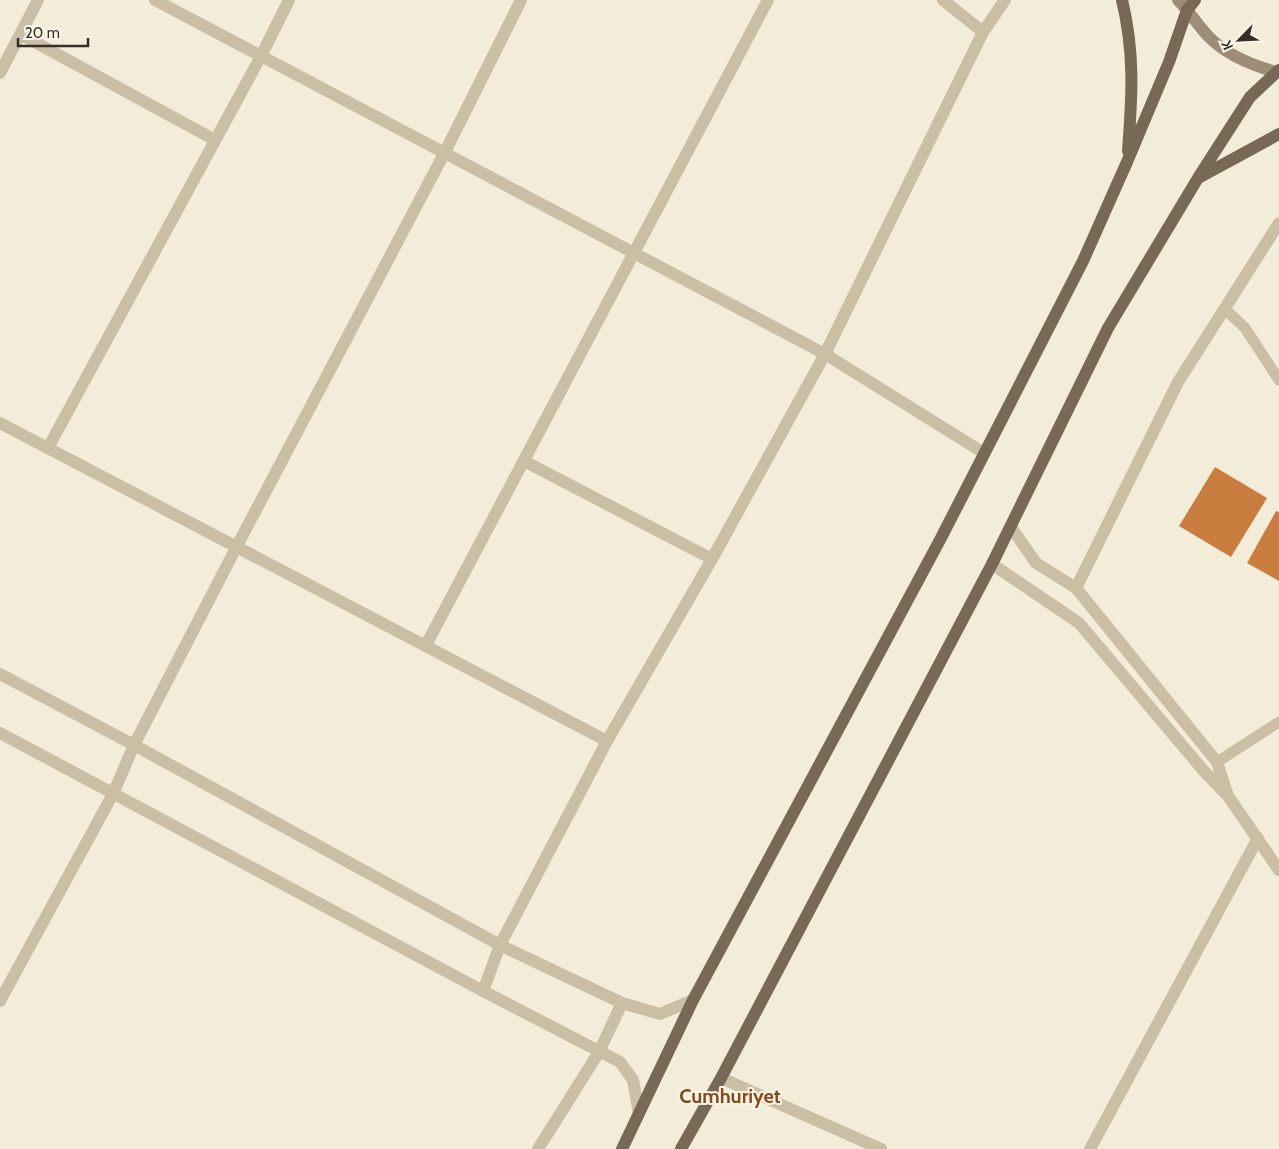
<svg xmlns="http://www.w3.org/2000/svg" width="1279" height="1149" font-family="Cabin,sans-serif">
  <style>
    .building { fill: #c97e40 }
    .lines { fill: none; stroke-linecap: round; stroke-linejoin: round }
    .service { stroke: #cabea5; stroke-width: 11 }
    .minor { stroke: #cabea5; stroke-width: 12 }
    .tertiary { stroke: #cabea5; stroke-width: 12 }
    .secondary { stroke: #9e8d76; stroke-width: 12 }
    .primary { stroke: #786957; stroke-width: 12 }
    .labels { text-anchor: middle; stroke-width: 4; stroke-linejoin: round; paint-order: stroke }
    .district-label { font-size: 20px; font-weight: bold; fill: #874c1d; stroke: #faf5e6 }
  </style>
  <rect width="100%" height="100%" fill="#f2ecd9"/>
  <!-- building -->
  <path class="building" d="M1215,467L1267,498L1231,557L1179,526Z
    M1276,511L1279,512V581L1247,563Z"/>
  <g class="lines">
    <!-- service -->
    <path class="service" d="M1225,309L1245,328L1279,380
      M1217,762L1279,722"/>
    <!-- minor -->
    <path class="minor" d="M155,0L825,354L984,453
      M943,0L983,32
      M20,34L215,140
      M0,73L38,0
      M0,423L607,741
      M48,448L261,56L289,0
      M524,461L712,559
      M1076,588L1178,382L1279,223
      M426,645L768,0
      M483,991L500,945L607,741L712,559L825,354L983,32L1005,0
      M0,1001L113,794L134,745L237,546L445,152L521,0
      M721,1078L881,1149
      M538,1149L599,1052L622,1003
      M1090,1149L1258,838"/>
    <!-- tertiary -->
    <path class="tertiary" d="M1011,527L1036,563L1076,588L1217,762L1228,796L1279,870
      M992,564L1079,623L1203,770L1226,794
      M0,674L134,745L500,945L622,1003L660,1014L693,1000
      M0,733L483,991L620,1062L633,1080L639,1114"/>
    <!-- secondary -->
    <path class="secondary" d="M1178,0C1189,11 1197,24 1208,36C1226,55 1251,65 1276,72"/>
    <!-- primary -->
    <path class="primary" d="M1122,0C1135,53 1132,97 1128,151
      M1200,177L1279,134
      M622,1149L693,1000L941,538L1083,261L1127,162L1169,62L1187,10L1195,0
      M681,1149L721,1078L992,564L1108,328L1198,178L1250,97L1279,70"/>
  </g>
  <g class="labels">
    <!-- district labels -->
    <g class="district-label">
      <text x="730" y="1103">Cumhuriyet</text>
    </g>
  </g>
  <!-- north arrow -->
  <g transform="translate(1239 40) rotate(246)" stroke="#faf5e6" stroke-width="4" paint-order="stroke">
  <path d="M0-4L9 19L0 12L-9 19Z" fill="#362f27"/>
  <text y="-8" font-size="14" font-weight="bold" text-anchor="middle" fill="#362f27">K</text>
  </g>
  <!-- scale -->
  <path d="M18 38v8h70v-8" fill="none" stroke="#362f27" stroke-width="2.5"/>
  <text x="25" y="38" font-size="15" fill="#362f27" stroke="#faf5e6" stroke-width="4" paint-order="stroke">20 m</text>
</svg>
